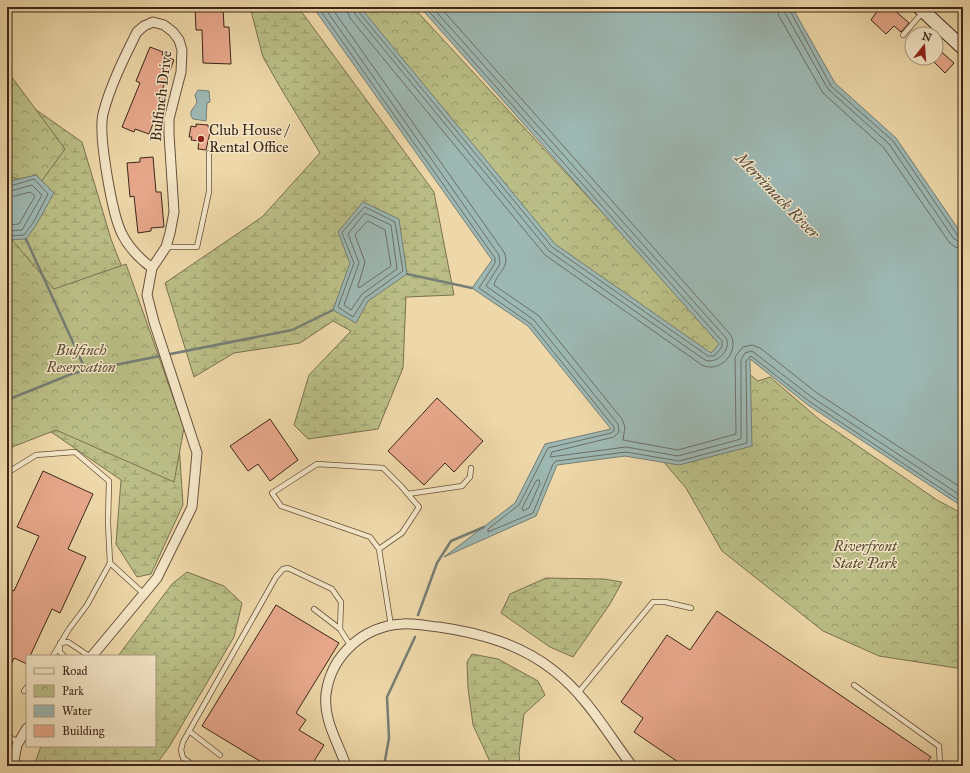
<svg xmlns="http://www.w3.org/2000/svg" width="970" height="773" font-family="'IM FELL Great Primer',serif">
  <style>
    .wetland { fill: url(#wetland-marsh); stroke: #7b7250 }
    .park { fill: url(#park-crowns); stroke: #7b7250 }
    .water { fill: #9db8b3; stroke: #767e76 }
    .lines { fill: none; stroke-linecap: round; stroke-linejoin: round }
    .shore { stroke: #6c6f66; stroke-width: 1 }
    .stream { stroke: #767e76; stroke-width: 2.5 }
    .building { fill: #e8a88c; stroke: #3c261a }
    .lane-casing { stroke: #68523e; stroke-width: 6 }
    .street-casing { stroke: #68523e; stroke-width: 11 }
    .secondary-casing { stroke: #3c261a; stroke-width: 15 }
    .lane { stroke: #f4e6c7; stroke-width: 4.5 }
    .street { stroke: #f4e6c7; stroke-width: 9 }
    .secondary { stroke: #f4e6c7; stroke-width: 13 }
    .poi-dot { fill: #8f2418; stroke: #f4e6c7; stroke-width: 1.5 }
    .labels { text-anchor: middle; stroke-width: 3; stroke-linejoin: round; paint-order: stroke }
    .street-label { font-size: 15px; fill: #3c261a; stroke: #f4e6c7 }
    .poi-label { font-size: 15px; fill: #3c261a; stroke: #f4e6c7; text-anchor: start }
    .park-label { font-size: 15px; font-style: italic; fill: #5c4c35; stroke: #f4e6c7 }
    .water-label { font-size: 16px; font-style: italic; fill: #544a40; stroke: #f4e6c7 }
  </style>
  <defs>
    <pattern id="wetland-marsh" width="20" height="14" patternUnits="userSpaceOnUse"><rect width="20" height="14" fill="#babe86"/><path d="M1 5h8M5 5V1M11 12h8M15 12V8" fill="none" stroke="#989a6d"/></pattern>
    <pattern id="park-crowns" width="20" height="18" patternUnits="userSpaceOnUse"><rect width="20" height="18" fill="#babe86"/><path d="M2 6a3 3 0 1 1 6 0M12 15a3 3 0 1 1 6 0" fill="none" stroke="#989a6d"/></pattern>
  </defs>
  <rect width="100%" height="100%" fill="#eed8a9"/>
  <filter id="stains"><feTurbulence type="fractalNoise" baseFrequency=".005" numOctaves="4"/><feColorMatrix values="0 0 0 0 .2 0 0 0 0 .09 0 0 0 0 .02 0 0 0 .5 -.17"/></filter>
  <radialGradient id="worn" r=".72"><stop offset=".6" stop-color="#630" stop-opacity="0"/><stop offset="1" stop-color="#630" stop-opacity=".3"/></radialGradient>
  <!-- wetland -->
  <path class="wetland" d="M250,7H298L434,192L454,295L406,297L403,368L378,429L308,439L294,425L309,375L351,331L333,321L300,343L234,353L194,377L165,283L262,217L320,153L280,87L263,57Z
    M32,107L82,142L111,239L149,337L178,428L183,505L151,574L137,577L116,544L121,480L25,414L7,265V165Z
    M187,572L224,586L242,603L234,637L169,747L155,766H34L41,746H155V656H118L172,584Z
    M546,578L604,579L622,582L610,604L573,657L550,647L501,613L510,594Z
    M472,654L498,659L538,681L545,695L524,714L519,753L520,766H492L473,725L468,688L467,662Z"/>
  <!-- park -->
  <path class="park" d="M318,7H413L695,313L736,364L758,381L770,377L820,420L937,500L963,514V669L879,656L823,631L722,551L686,488L650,446Z
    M8,72L65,149L38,186L7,175Z
    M7,234L54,289L126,264L184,428L174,482L56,430L7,449Z"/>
  <!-- water -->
  <path class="water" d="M313,7H360L555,244L711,353L719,344L420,7H792L835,83L896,138L963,236V507L808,405L750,359L752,446L679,465L625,456L557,465L536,516L444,557L515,503L545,444L611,429L528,326L472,288L492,260Z
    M198,90L209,91L210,102L207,103L206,121L193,119C187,112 194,109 197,102L195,95Z
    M36,175L54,193L36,225L26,239L7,240V185L10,181Z
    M363,202L399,219L407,274L368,301L356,323L333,310L350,263L338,232Z"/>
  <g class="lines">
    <!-- shore -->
    <path class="shore" d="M318,7L495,258V263L479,288L531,324L614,427V431L611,433L548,448L519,505L488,529V532L533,513L553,464L556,461L626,452L679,461L747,443L746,361L751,356L810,402L963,503
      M324,7L499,255L500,264L486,286L534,320L618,424L619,432L614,437L552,452L550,457L626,447L678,456L741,439V360L745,353L752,351L813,398L963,497
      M331,7L504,252C511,267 497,272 494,285L539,316L622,419L625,427L623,440L678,450L736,434L735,357L743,347L752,345L760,348L817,393L963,489
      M346,7L350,18L545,255L702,365C720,374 741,351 730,334L440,7
      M352,7L355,14L549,251L705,360C717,365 732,349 726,338L432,7
      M357,7L358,11L552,247L708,356H714L722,347V341L425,7
      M777,7L779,16L823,93L884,148L949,242L955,247L963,249
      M783,7L785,13L828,89L889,144L954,239L963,243
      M788,7L831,86L893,141L958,236L963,238
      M7,187L34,179L48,194L33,223L24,235L7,236
      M7,192L32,185L42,195L22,230L7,231
      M7,198L30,192L35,196L19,224L7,225
      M365,207L395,222L403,271L365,298L353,317L338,307L354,263L342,233Z
      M367,214L391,225L397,269L362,294L351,310L344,305L359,263L348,234L364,214Z
      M368,221L385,230L391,266L359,288L358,286L365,262L355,235Z
      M539,480L540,483L529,508L523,511L522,508L536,481Z"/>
    <!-- stream -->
    <path class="stream" d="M26,239L86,371
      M407,274L472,288
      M7,400L74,373L292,330L333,310
      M418,615L437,563L451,541L484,527
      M384,766L389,738L387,697L415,637"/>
  </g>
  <!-- building -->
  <path class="building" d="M195,7H223L224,27H229L231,64L203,63L202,30H196Z
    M880,7H891L909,23L901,32L894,26L886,34L871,20Z
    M150,47L163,52L162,55L174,60L162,90L166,91L149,134L135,129L134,132L122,127L140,83L136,81Z
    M936,47L954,63L945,73L930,58H936Z
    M196,124L208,125V127L211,128L206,150L198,149L199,141L191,140L192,137H189L191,126L196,127Z
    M153,157L156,192H161L164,227L151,228V231L138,233L134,196L130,197L127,163L140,162V158Z
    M437,398L483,441L454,472L445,463L424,485L388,451Z
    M270,419L298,460L270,481L258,464L248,471L230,446Z
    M43,471L93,494L68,549L86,557L60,613L52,609L30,656H27V664L14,658L7,674V588L14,591L39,536L17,527Z
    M276,605L339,643L296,713L306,720L299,730L324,745L311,766H268L202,726Z
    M717,611L931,757L924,766H684L634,732L643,718L621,702L667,635L690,650Z"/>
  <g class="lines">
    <defs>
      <path id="lane" d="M903,35L923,12
        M166,247H197L209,192V153
        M7,473L36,455L75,452L109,481L108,523L110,563L144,594
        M408,494L462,486L470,477L471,468
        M379,549L370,537L281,506L272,493L317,464L383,468L401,486L419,507L402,533L379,549L391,626
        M314,609L340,629
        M53,656L69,629L87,605L110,563
        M64,656L60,652V643L68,642L89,656
        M854,685L939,746L940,766
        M24,691L27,687
        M578,693L653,602H665L691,608
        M189,731L220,755
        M7,736L19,742
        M195,766L183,758L181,750L183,742L276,577L283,569L288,568L332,589L341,602L340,629L350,645"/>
      <path id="street" d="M92,656L157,578L192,507L197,453L154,322L147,295L152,268L166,247L170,233L174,212L169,134V119L181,72L182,50L179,40L173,32L164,25L153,22L144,26L137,32C124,58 110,86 103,114C98,135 112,214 122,234C129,248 140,259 152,268
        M13,766L17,745L27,728
        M346,766C338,742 323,720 326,694C331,655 364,626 402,624C414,623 427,626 439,627C480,633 520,644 553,670C587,696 607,733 632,766"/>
      <path id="secondary" d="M919,7L963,48"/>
    </defs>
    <!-- lane casing -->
    <use href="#lane" class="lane-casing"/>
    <!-- street casing -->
    <use href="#street" class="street-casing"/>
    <!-- secondary casing -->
    <use href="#secondary" class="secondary-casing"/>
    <!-- lane -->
    <use href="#lane" class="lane"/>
    <!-- street -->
    <use href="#street" class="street"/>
    <!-- secondary -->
    <use href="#secondary" class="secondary"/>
  </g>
  <!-- markers -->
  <circle class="poi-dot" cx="201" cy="139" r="4"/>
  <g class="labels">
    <!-- street labels -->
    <g class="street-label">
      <text transform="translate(161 96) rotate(-83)" y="5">Bulfinch Drive</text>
    </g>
    <!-- poi labels -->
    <g class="poi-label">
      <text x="209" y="135">Club House /<tspan x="209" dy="17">Rental Office</tspan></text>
    </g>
    <!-- park labels -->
    <g class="park-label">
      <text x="81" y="355">Bulfinch<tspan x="81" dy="17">Reservation</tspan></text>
      <text x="865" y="551">Riverfront<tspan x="865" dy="17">State Park</tspan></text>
    </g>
    <!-- water labels -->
    <g class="water-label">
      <text transform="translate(778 195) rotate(46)" y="6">Merrimack River</text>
    </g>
  </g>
  <!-- margin -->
  <rect width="970" height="773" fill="none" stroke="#eed8a9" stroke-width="24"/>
  <rect x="8" y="8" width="954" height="757" fill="none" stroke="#3c261a" stroke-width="2"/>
  <rect x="12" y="12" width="946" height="749" fill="none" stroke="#3c261a"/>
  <!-- legend -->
  <rect x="26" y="655" width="130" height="92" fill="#f4e6c7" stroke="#aa9982"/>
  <rect x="34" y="668" width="20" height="6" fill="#f4e6c7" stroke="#aa9982"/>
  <text x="62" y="675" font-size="12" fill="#3c261a">Road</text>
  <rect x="34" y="685" width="20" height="12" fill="url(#park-crowns)" stroke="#aa9982"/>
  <text x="62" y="695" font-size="12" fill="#3c261a">Park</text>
  <rect x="34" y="705" width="20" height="12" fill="#9db8b3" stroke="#aa9982"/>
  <text x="62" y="715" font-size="12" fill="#3c261a">Water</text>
  <rect x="34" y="725" width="20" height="12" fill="#e8a88c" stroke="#aa9982"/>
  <text x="62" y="735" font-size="12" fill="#3c261a">Building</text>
  <!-- north arrow -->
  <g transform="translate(924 46) rotate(17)"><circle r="19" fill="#f4e6c7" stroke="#aa9982"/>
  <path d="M0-3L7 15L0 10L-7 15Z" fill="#8f2418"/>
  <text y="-6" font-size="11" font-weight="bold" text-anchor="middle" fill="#3c261a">N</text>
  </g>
  <rect width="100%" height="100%" filter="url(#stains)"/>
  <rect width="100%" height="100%" fill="url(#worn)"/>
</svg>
